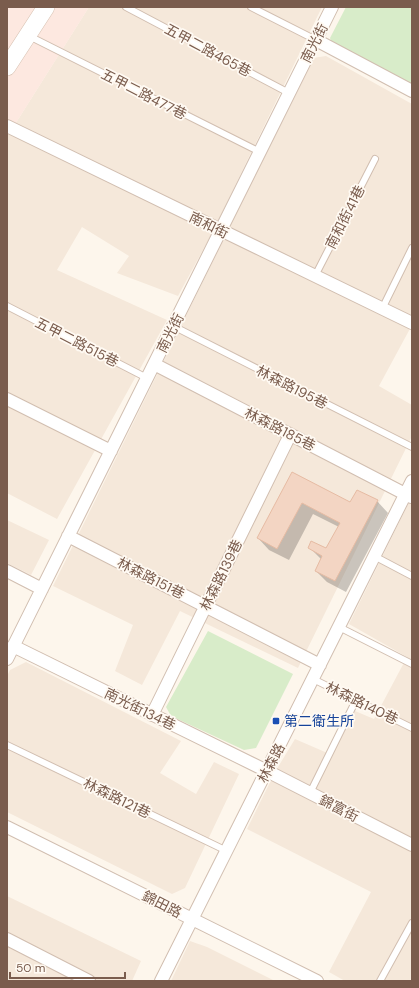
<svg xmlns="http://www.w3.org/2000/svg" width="419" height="988" font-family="'DM Sans','Noto Sans TC',sans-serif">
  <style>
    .residential { fill: #f5e8da }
    .commercial { fill: #fde8e0 }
    .green { fill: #d8ecc9 }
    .shadow { fill: #0003 }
    .building { fill: #f3d5c3; stroke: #e6bba3 }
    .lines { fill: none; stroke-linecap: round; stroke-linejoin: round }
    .lane-casing { stroke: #d1beb0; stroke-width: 8 }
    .street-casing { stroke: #d1beb0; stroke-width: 14 }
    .secondary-casing { stroke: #d6c0b0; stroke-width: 18 }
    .lane { stroke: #fff; stroke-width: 6 }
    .street { stroke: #fff; stroke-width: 12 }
    .secondary { stroke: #fff; stroke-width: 17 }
    .transit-dot { fill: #1a4fb4; stroke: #fffaf3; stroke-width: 1.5 }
    .labels { text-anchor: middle; stroke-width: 3.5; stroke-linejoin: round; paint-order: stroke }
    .street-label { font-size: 14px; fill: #7a5c4d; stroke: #fffaf3 }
    .transit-label { font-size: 14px; fill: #164399; stroke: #fffaf3; text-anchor: start }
  </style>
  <rect width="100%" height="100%" fill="#fdf6ec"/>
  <!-- residential -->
  <path class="residential" d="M89,7H322L212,233L178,296L117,273L129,256L82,227L57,270L167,320L57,519L7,493V137Z
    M326,56L412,104V325L379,386L412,405V436L298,668L180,611L142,685L115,671L133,625L53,586L313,58Z
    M412,496V981H345L329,972L371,892L247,829L275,772L295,739L332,755L355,711L374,719L407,657L349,624Z
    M7,520L49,540L31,575L7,563Z
    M26,662L181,741L160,773L196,794L214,762L239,774L185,888L172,894L7,812V676L10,670Z
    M7,896L141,961L132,981H7Z
    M190,941L207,947L275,981H171Z"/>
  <!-- commercial -->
  <path class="commercial" d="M7,7H89L7,137Z"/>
  <!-- green -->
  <path class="green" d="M346,7H412V87L333,46L330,38Z
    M208,631L293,674L256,748L244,750L171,716L166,707Z"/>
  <!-- shadow -->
  <path class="shadow" d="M293,473L351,504L377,501L388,513L346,592L327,582L316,571L322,560L309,547L327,550L339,527L313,514L289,560L269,550L258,538Z"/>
  <!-- building -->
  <path class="building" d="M292,472L350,502L357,490L378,500L335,581L315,571L322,556L308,548L311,541L326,548L340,523L302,503L277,549L257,538Z"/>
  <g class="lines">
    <defs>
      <path id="lane" d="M126,7L289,93
        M251,7L316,40
        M29,36L260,152
        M315,276L375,159
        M7,306L147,378
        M382,309L412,248
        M173,326L412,447
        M374,556L412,576
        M339,627L412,664
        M313,679L412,728
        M7,745L227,851
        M310,793L356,700
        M380,981L412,923"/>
      <path id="street" d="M316,40L412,91
        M7,126L412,323
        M154,364L411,497
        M7,399L111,451
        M68,536L320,665
        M7,571L42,589
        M13,646L267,771L412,845
        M7,659L332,7
        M152,715L290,435
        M7,827L317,981
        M7,939L89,981
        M161,981L412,481"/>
      <path id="secondary" d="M7,67L46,7"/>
    </defs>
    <!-- lane casing -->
    <use href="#lane" class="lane-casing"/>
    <!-- street casing -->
    <use href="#street" class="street-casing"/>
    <!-- secondary casing -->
    <use href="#secondary" class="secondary-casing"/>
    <!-- lane -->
    <use href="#lane" class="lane"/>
    <!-- street -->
    <use href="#street" class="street"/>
    <!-- secondary -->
    <use href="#secondary" class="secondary"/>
  </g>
  <!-- markers -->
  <rect class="transit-dot" x="272" y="717" width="8" height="8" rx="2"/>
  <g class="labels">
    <!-- street labels -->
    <g class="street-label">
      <text transform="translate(314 43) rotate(-63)" y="5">南光街</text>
      <text transform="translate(208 50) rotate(28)" y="5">五甲二路465巷</text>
      <text transform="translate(144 94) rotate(27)" y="5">五甲二路477巷</text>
      <text transform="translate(345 217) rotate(-63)" y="5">南和街41巷</text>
      <text transform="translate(209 225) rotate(26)" y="5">南和街</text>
      <text transform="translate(170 333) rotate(-63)" y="5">南光街</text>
      <text transform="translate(77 342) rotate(27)" y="5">五甲二路515巷</text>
      <text transform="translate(292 387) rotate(27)" y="5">林森路195巷</text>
      <text transform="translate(280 429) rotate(27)" y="5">林森路185巷</text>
      <text transform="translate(221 575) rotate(-64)" y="5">林森路139巷</text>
      <text transform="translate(151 578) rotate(27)" y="5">林森路151巷</text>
      <text transform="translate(362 703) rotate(26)" y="5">林森路140巷</text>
      <text transform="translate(140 709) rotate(26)" y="5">南光街134巷</text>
      <text transform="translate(271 763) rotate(-63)" y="5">林森路</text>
      <text transform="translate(117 798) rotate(26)" y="5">林森路121巷</text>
      <text transform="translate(339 808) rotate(27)" y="5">錦富街</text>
      <text transform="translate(162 904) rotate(27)" y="5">錦田路</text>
    </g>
    <!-- transit labels -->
    <g class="transit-label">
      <text x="284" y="726">第二衛生所</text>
    </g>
  </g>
  <!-- border -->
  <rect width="419" height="988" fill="none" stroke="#7a5c4d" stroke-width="16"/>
  <!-- scale -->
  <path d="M10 972v6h115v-6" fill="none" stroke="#7a5c4d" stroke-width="2"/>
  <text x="16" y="972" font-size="12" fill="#7a5c4d" stroke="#fffaf3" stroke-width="3" paint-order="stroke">50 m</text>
</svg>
